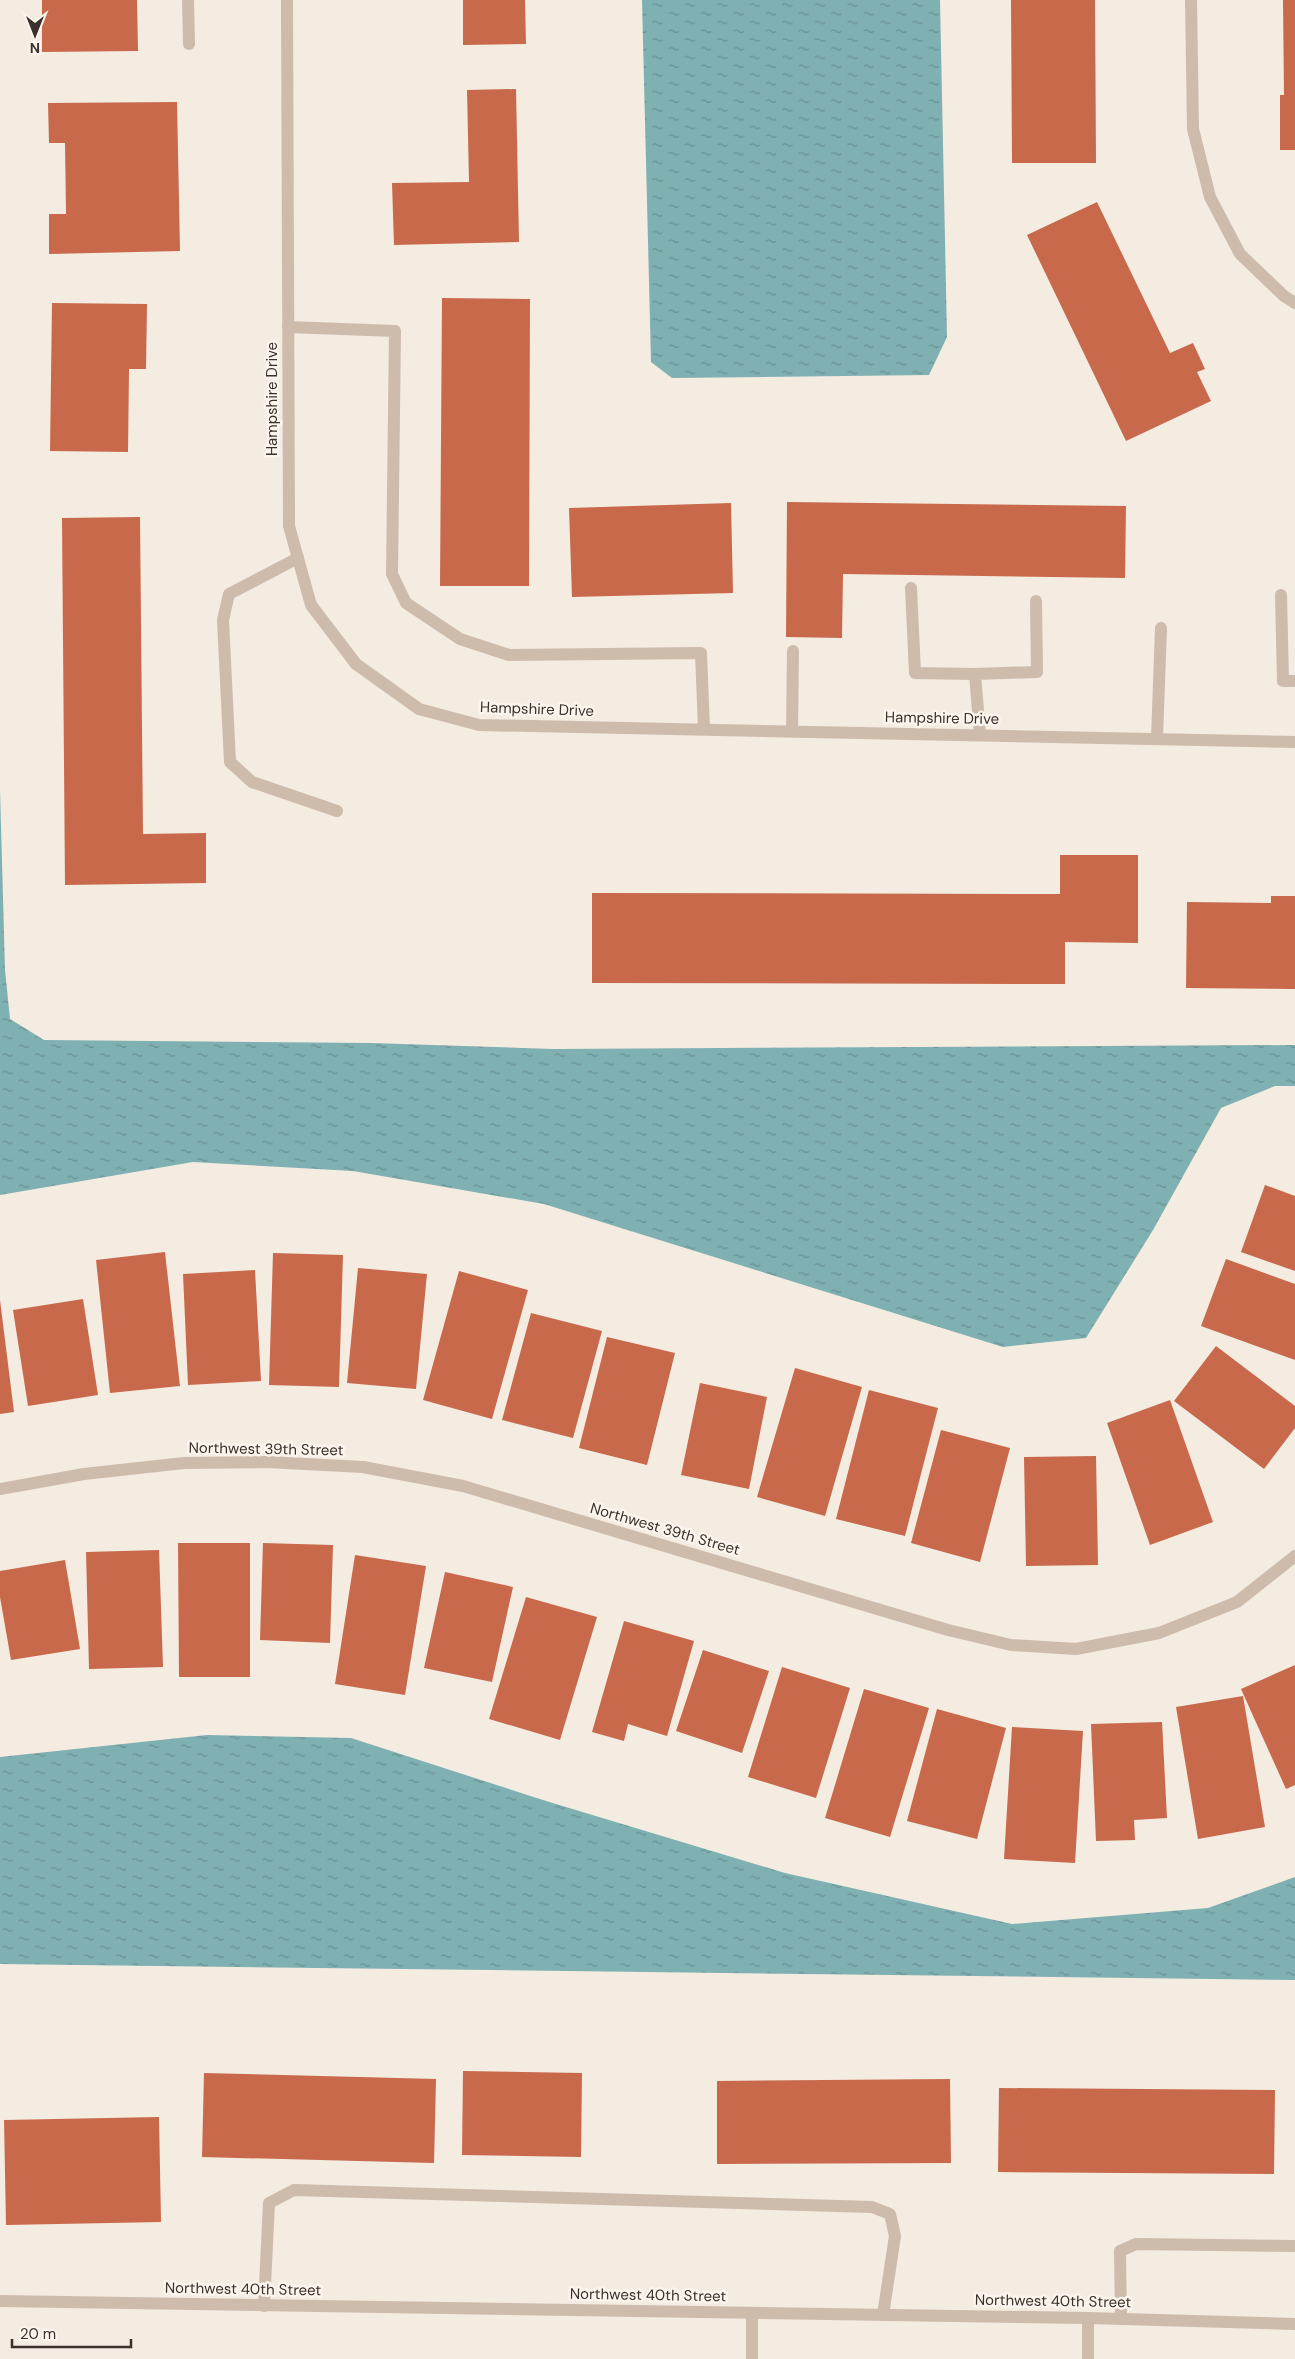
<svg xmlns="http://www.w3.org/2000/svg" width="1295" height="2359" font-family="'DM Sans',sans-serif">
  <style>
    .water { fill: url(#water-ripples) }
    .building { fill: #c8694b }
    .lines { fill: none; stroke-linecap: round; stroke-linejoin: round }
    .service { stroke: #cdbbac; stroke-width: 12 }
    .minor { stroke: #cdbbac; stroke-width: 12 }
    .tertiary { stroke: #cdbbac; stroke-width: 12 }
    .labels { text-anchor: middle; stroke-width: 5; stroke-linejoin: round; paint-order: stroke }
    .street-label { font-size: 15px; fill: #3b302b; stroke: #fbf5ee }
  </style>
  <defs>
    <pattern id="water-ripples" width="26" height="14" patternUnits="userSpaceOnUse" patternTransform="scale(1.25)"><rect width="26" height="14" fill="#7fb0b2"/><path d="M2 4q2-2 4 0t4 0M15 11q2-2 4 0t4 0" fill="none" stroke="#699091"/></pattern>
  </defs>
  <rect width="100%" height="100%" fill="#f4ebe1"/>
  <!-- water -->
  <path class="water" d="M642,0H940L947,337L929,375L672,378L651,362Z
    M0,790L5,970L10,1019L44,1040L371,1043L553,1049L1295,1045V1086H1275L1221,1108L1153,1230L1086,1338L1003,1347L544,1204L353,1171L193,1162L0,1195Z
    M207,1735L351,1738L546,1801L785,1873L1012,1924L1208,1908L1295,1877V1980L0,1964V1757Z"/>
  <!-- building -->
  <path class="building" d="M42,0H137L138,51L42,52Z
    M463,0H525L526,44L463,45Z
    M1011,0H1095L1096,163H1012Z
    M1283,0H1295V150H1280V95H1284Z
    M516,89L519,242L394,245L392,183L469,182L467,90Z
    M177,102L180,251L49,254V214H66L65,143H49L48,103Z
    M1097,202L1170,353L1193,343L1205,369L1197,372L1211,401L1126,441L1027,235Z
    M442,298L530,299L529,586H440Z
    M52,303L147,304L146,369H129L128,452L50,451Z
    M787,502L1126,506L1125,578L843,574L842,638L786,637Z
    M731,503L733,593L572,597L569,508Z
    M140,517L143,834L206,833V883L65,885L62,518Z
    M1060,855H1138V943L1065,942V984L592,983V893L1060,894Z
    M1271,896H1295V989L1186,988L1187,902L1271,903Z
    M1265,1185L1295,1196V1271L1241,1252Z
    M165,1252L180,1386L110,1393L96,1260Z
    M273,1253L343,1255L339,1387L269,1385Z
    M1226,1259L1295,1284V1360L1201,1326Z
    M358,1268L427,1274L416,1389L347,1383Z
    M255,1270L261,1381L188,1385L183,1274Z
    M459,1271L528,1290L492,1419L423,1400Z
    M83,1299L98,1395L28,1406L13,1310Z
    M0,1300L14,1412L0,1414Z
    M531,1313L602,1331L573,1438L502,1420Z
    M607,1337L675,1353L647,1465L579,1448Z
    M1216,1346L1295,1406V1428L1264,1469L1174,1401Z
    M795,1368L862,1387L825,1516L757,1497Z
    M700,1383L767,1397L749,1489L681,1475Z
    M869,1390L938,1408L905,1536L836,1519Z
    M1170,1400L1213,1522L1150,1545L1107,1423Z
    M941,1430L1010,1448L980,1562L911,1543Z
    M1096,1456L1098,1565L1026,1566L1024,1457Z
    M178,1543H250V1677H179Z
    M263,1543L333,1545L330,1643L260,1640Z
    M159,1550L163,1667L89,1669L86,1552Z
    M355,1555L426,1566L405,1695L335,1684Z
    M65,1560L80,1649L11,1660L0,1597V1571Z
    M445,1572L513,1587L492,1682L424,1668Z
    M526,1597L597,1617L560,1740L489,1719Z
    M624,1621L694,1641L667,1736L628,1724L624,1741L592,1732Z
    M703,1650L769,1671L742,1753L676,1731Z
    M1295,1665V1785L1286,1789L1241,1689Z
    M782,1667L850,1688L816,1798L748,1777Z
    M864,1689L929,1708L890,1837L825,1818Z
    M1243,1696L1265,1827L1198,1839L1176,1707Z
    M937,1709L1006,1728L977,1839L907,1821Z
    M1162,1722L1167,1818L1134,1820L1135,1840L1096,1841L1091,1724Z
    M1012,1727L1083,1731L1075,1863L1004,1859Z
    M463,2071L582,2073L581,2157L462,2155Z
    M204,2073L436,2079L434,2163L202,2157Z
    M950,2079L951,2163L717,2164V2081Z
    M999,2088L1275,2090L1274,2174L998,2172Z
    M159,2117L161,2222L6,2225L4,2120Z"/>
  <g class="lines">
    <!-- service -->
    <path class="service" d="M288,327L395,331L392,574L406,603L460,639L509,655L701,653L704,729
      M298,558L229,594L223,620L230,762L252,782L337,811
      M911,588L915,673L975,674
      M1281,595L1283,681H1295
      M792,731L793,651
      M980,735L975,674L1037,672L1036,601
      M1157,738L1161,628
      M264,2306L269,2203L294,2190L872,2207L890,2214L895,2236L883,2315
      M752,2313V2359
      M1121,2319L1120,2251L1136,2244L1295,2246"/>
    <!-- minor -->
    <path class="minor" d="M188,0L189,44
      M287,0L289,526L311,605L356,664L419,709L479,725L1295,742
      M1191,0L1193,129L1210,197L1240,254L1284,296L1295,303
      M0,1489L84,1474L184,1463L267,1462L363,1467L463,1486L948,1630L1011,1645L1076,1649L1159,1633L1237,1602L1295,1556
      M1088,2359V2318"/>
    <!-- tertiary -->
    <path class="tertiary" d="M0,2301L1088,2318L1295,2324"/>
  </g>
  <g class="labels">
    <!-- street labels -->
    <g class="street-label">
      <text transform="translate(272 399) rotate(-90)" y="5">Hampshire Drive</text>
      <text transform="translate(537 709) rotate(2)" y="5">Hampshire Drive</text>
      <text transform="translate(942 718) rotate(1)" y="5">Hampshire Drive</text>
      <text transform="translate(266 1449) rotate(1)" y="5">Northwest 39th Street</text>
      <text transform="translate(665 1529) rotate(16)" y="5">Northwest 39th Street</text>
      <text transform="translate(243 2289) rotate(1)" y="5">Northwest 40th Street</text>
      <text transform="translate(648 2295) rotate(1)" y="5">Northwest 40th Street</text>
      <text transform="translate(1053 2301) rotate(1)" y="5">Northwest 40th Street</text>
    </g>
  </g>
  <!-- north arrow -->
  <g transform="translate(35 35) rotate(180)" stroke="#fbf5ee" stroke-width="4" paint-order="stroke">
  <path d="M0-4L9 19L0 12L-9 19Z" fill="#3b302b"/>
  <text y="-8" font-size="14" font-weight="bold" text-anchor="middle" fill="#3b302b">N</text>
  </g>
  <!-- scale -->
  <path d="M12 2339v8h119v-8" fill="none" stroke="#3b302b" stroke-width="2.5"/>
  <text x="20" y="2339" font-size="15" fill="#3b302b" stroke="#fbf5ee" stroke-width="4" paint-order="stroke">20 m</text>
</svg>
